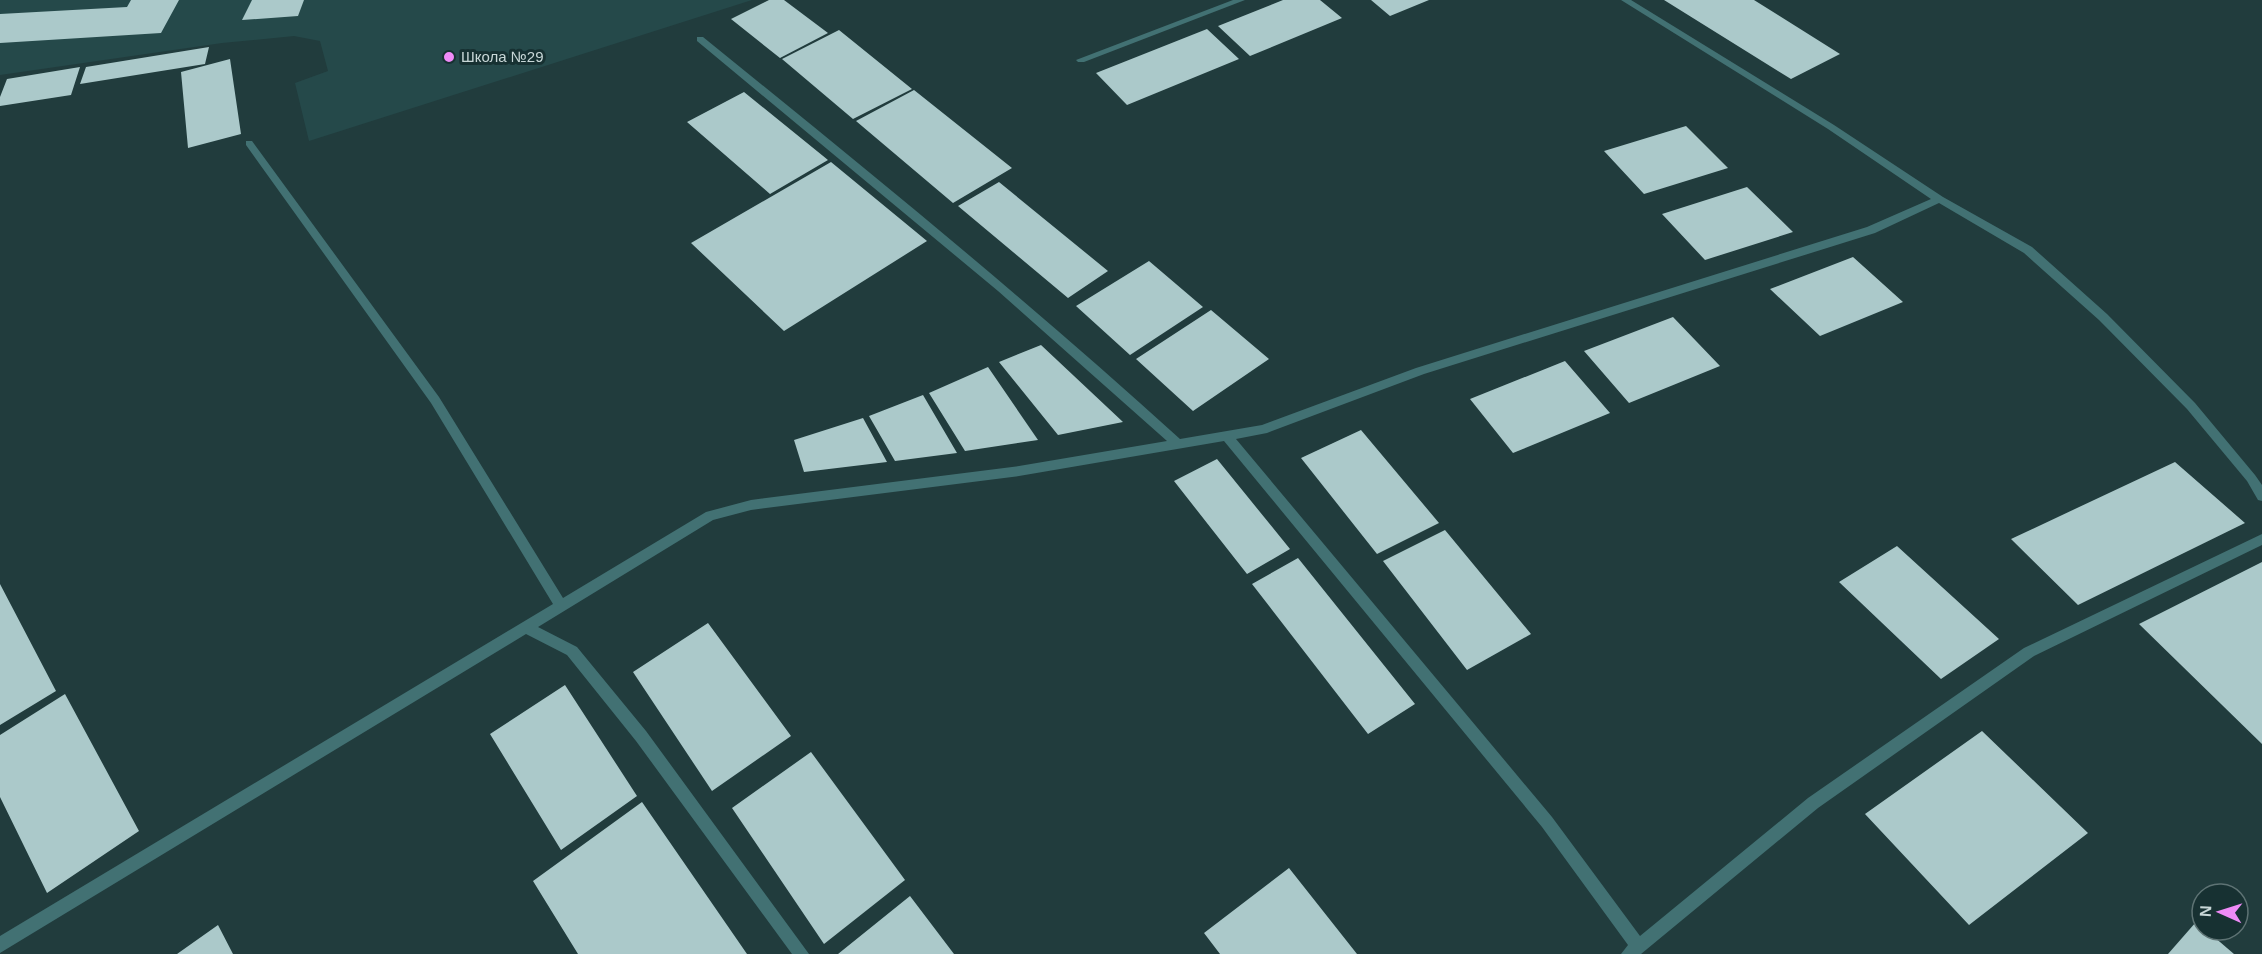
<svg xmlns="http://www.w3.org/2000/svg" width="2262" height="954" font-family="Helvetica,sans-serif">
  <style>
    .built { fill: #25494a }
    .building { fill: #abc9ca }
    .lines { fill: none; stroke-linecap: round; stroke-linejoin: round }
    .street { fill: #427173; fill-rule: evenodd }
    .poi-dot { fill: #ef8bf7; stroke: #173132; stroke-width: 2 }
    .labels { text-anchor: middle; stroke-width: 6; stroke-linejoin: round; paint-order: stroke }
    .far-poi-label { font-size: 15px; fill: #c8d7d7; stroke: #173132; text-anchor: start }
  </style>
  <rect width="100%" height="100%" fill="#213c3d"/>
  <!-- built -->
  <path class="built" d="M0,0H752L309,141L295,83L328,71L320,41L294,36L222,43L0,75Z"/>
  <!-- building -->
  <path class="building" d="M131,0H179L161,33L0,43V14L127,7Z
    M252,0H304L298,16L242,20Z
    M769,0H784L828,33L780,58L731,19Z
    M1283,0H1320L1342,18L1250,56L1218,26Z
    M1371,0H1429L1390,16Z
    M1664,0H1754L1840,54L1791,79Z
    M1207,29L1239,59L1127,105L1096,73Z
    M839,30L912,89L853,119L782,59Z
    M209,47L205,64L80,84L86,67Z
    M230,59L241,134L188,148L181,72Z
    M80,67L71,95L0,106V97L7,79Z
    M914,90L1012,168L953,203L856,121Z
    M744,92L828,160L770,194L687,122Z
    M1686,126L1728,168L1644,194L1604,151Z
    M831,162L927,241L784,331L691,243Z
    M999,182L1108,271L1068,298L958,206Z
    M1747,187L1793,232L1705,260L1662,214Z
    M1853,257L1903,302L1820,336L1770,289Z
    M1149,261L1203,307L1130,355L1076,306Z
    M1211,310L1269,359L1193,411L1136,359Z
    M1673,317L1720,366L1629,403L1584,351Z
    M1041,345L1123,422L1058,435L999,362Z
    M1565,361L1610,413L1513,453L1470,399Z
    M988,367L1038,440L965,451L929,393Z
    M923,395L957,453L895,461L869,416Z
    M863,418L887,462L804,472L794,440Z
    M1361,430L1439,523L1377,554L1301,458Z
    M1217,459L1290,549L1247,574L1174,481Z
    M2175,462L2245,523L2078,605L2011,539Z
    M1445,530L1531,634L1467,670L1383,561Z
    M1897,546L1999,639L1941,679L1839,582Z
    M1298,558L1415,704L1368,734L1252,584Z
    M2262,562V744L2139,624Z
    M0,584L56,691L0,725Z
    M708,623L791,736L712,791L633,672Z
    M565,685L637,796L561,850L490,734Z
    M65,694L139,831L47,893L0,797V735Z
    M1982,731L2088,833L1969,925L1865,814Z
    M811,752L905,880L824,944L732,808Z
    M642,802L747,954H578L533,881Z
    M1289,868L1357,954H1220L1204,933Z
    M910,896L954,954H838Z
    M2196,922L2202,930H2206L2234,954H2168Z
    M218,925L233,954H177Z"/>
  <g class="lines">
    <!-- street -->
    <path class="street" d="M1233,0H1245L1084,62H1078L1076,60Z
      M1621,0H1631L1834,125L1943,197L2032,247L2107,314L2195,403L2255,475L2262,485V501L2258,500L2247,481L2187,409L2099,320L2024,253L1939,203L1875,233L1424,374L1267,433L1236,439L1552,817L1640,936L1808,798L2024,648L2262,534V545L2034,656L1818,808L1641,954H1621L1628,945L1542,827L1224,441L1019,476L751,510L713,520L538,627L577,647L646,731L809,954H792L636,741L567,655L526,634L0,953V936L553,604L431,403L246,145V141H252L439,397L563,598L706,512L751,500L1019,466L1167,441L998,291L697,41V37H703C865,168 1026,299 1180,439L1262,425L1416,368L1867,227L1931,199L1828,129Z"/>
  </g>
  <!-- markers -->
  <circle class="poi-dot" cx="449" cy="57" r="6"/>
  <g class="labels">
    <!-- far-poi labels -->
    <g class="far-poi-label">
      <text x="461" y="62">Школа №29</text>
    </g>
  </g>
  <!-- north arrow -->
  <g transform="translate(2220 912) rotate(273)"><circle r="28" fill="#173132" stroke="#5e7374" stroke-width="1.5"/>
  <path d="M0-4.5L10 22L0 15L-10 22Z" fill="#ef8bf7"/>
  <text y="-9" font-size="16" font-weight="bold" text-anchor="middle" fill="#c8d7d7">N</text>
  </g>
</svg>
